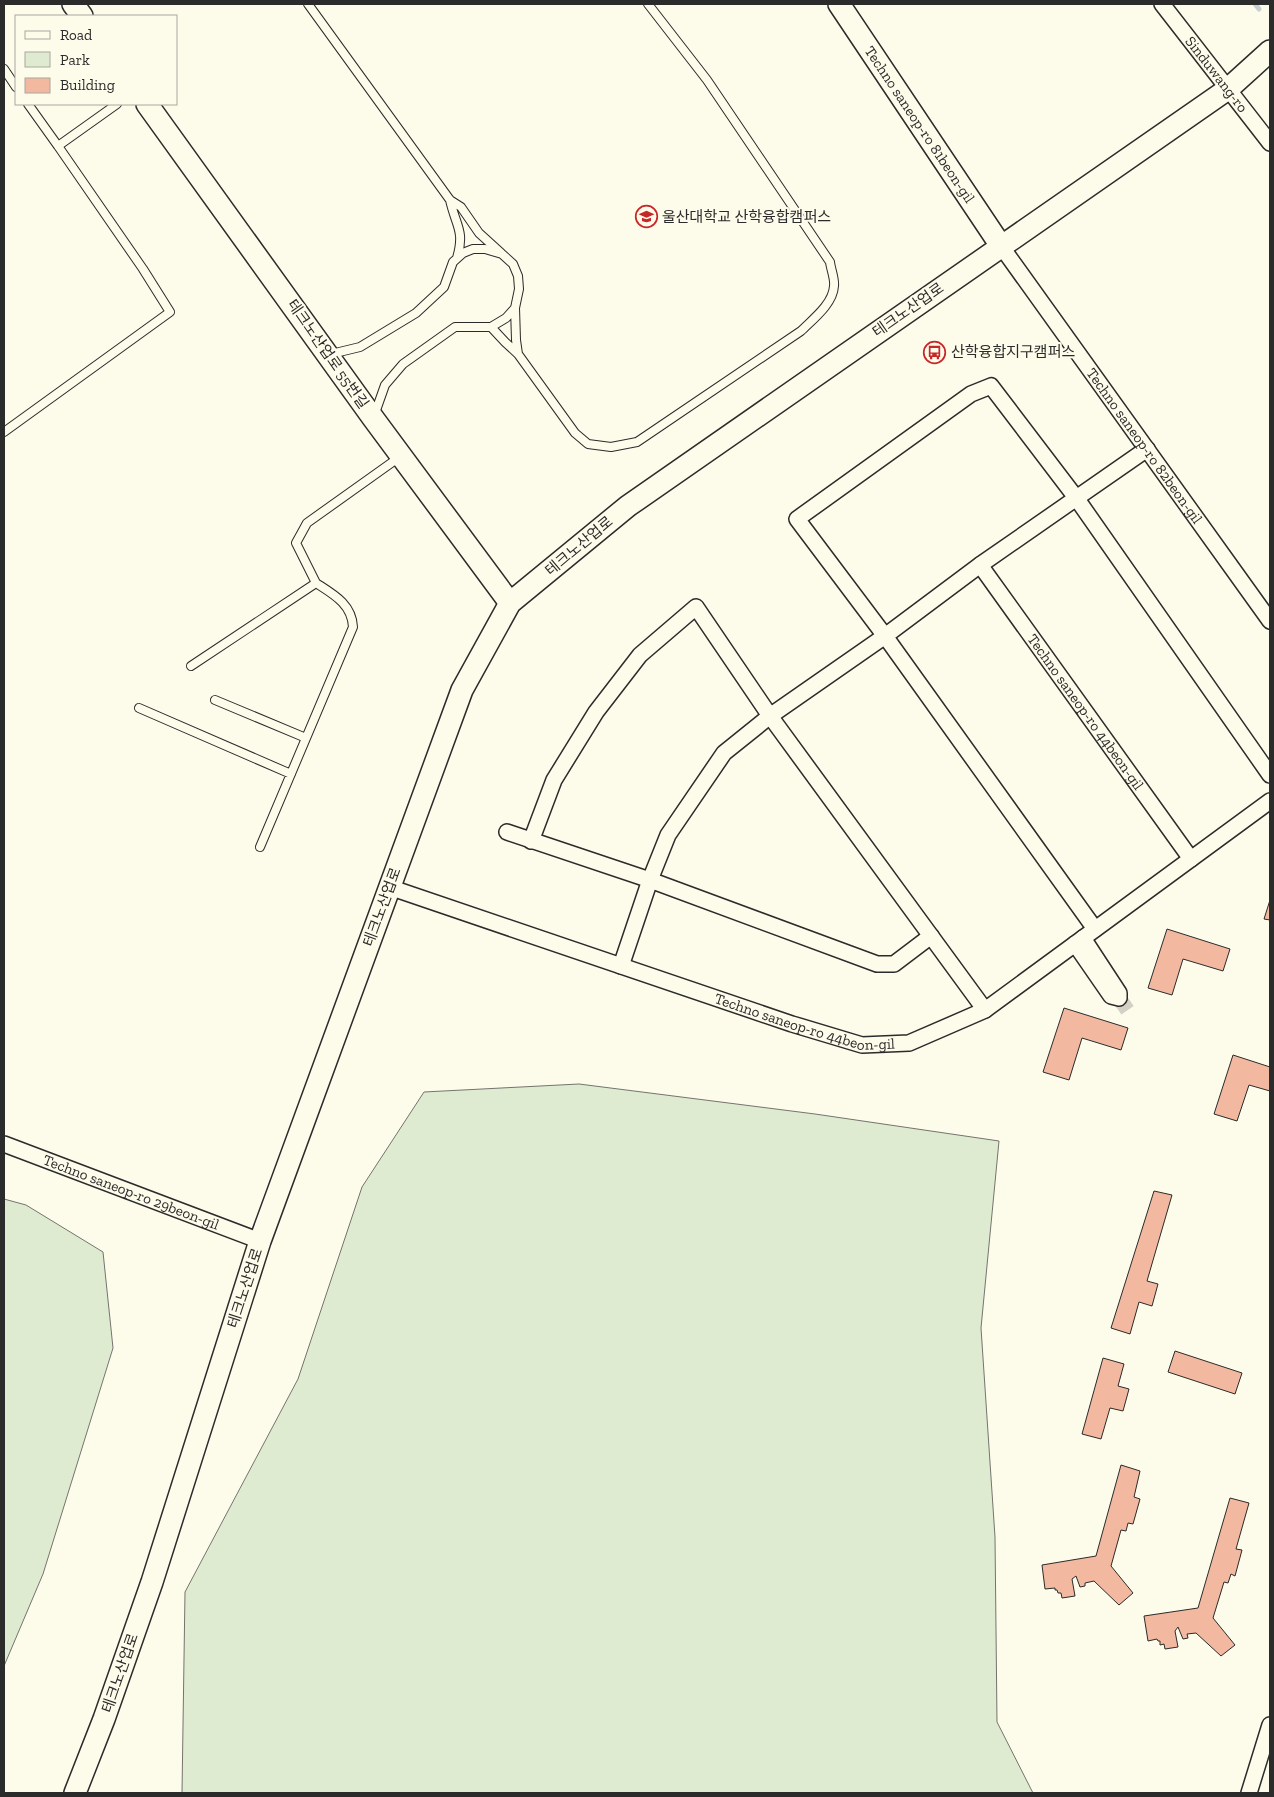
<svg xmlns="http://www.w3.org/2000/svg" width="1274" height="1797" font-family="'Zilla Slab','Noto Sans KR',serif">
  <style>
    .green { fill: #deebd1; stroke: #74746e }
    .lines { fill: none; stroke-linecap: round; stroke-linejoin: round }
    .stream { stroke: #c7d0d0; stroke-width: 5 }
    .building { fill: #f2b8a0; stroke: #2b2b2b }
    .street-tunnel { stroke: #d3d1c4; stroke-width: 15; stroke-dasharray: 15 8; stroke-linecap: butt }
    .lane-casing { stroke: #2b2b2b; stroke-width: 10 }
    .street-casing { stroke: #2b2b2b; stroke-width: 18 }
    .secondary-casing { stroke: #2b2b2b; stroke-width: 24 }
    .lane { stroke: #fdfbea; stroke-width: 8 }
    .street { stroke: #fdfbea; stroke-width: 15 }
    .secondary { stroke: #fdfbea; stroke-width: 21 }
    .labels { text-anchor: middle; stroke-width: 4; stroke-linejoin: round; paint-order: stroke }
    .street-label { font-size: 15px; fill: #2b2b2b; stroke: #fdfbea }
    .poi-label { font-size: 15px; fill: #2b2b2b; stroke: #fdfbea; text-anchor: start }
  </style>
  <rect width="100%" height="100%" fill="#fdfbea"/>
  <!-- green -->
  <path class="green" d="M579,1084L815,1114L999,1141L981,1328L995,1537L997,1722L1033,1793H182L185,1592L298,1379L362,1187L424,1092Z
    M4,1199L26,1205L103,1252L113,1348L43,1574L4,1666Z"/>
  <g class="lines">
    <!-- stream -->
    <path class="stream" d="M1255,4L1259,9"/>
  </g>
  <!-- building -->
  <path class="building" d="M1270,900V920L1264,919Z
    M1167,929L1230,949L1223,971L1183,959L1172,995L1148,988Z
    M1064,1008L1128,1028L1121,1050L1082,1038L1069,1080L1043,1072Z
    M1233,1055L1270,1067V1091L1249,1085L1237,1121L1214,1114Z
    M1154,1191L1172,1195L1147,1281L1158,1284L1152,1306L1139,1302L1130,1334L1111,1328Z
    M1175,1351L1242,1373L1235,1394L1168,1372Z
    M1103,1358L1124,1364L1118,1386L1129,1389L1123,1411L1110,1408L1101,1439L1082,1434Z
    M1121,1465L1140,1471L1134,1497L1140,1499L1133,1524L1128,1523L1126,1531L1121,1530L1111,1566L1133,1593L1119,1605L1094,1581L1085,1583V1586L1080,1587L1076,1576L1072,1579L1075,1596L1062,1598L1061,1593H1058L1057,1590H1055V1588L1045,1589L1042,1565L1096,1556Z
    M1230,1498L1249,1503L1236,1549L1242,1550L1235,1576L1231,1574L1228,1583L1224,1582L1213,1618L1235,1645L1221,1656L1196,1633L1187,1634L1188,1638L1183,1639L1178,1627L1175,1631L1178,1647L1165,1649L1164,1644L1160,1645V1641H1158L1157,1639L1148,1641L1144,1616L1198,1608Z"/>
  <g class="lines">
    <!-- street-tunnel -->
    <path class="street-tunnel" d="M1119,998L1128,1011"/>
    <defs>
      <path id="lane" d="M308,4L450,200L461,207L479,233L501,253
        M4,69L16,87
        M28,104L58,146L117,104
        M450,200C456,227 465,230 457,258
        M515,308L516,340L518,354
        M491,327L505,342L518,354L575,433L588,444L611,447L637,442L801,331C813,319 833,304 834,286C835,279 831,270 830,262L707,80L648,4
        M331,354L360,347L416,313L444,287L453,262L463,253L473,249H485L502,254L513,264L518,276L519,289L515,308L506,318L491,327H455L403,364L385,385L374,416
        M4,432L170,312L143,269L58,146
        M191,666L316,583L296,543L307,523L401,456
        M215,700L306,738
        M139,708L291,774
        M260,847L353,627C352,604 333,594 316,583"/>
      <g id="street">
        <path id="s1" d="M1162,4L1270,143"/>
        <path id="s2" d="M1001,246L1270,621"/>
        <path id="s3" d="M980,565L1191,859"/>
        <path d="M507,832L650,880L877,964H894L931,936"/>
        <path d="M531,841L554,780L596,712L640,655L696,607L770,716L985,1010"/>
        <path id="s4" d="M389,887L792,1024L862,1045L909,1043L985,1010L1270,801"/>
        <path d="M1095,929L885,636L797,519L971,394L991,386L1077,499L1270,775"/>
        <path d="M1075,944L1111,996L1119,998V993L1083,938"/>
        <path d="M621,966L650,880L668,835L724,753L770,716L885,636L980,565L1147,449"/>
        <path id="s5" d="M4,1144L260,1241"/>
        <path d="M1249,1793L1270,1725"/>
      </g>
      <g id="secondary">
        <path d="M73,4L82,16"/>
        <path id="s6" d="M839,4L1001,246"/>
        <path d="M147,104L373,418L510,603"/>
        <path d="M75,1793L104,1719L152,1582L260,1241L462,690L510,603L628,506L1228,89L1270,51"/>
      </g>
    </defs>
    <!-- lane casing -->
    <use href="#lane" class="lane-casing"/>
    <!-- street casing -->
    <use href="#street" class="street-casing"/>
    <!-- secondary casing -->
    <use href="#secondary" class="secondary-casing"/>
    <!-- lane -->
    <use href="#lane" class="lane"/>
    <!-- street -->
    <use href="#street" class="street"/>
    <!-- secondary -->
    <use href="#secondary" class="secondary"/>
  </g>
  <!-- icons -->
  <defs>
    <symbol id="university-ring" viewBox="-11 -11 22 22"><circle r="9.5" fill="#fdfbea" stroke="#c62828" stroke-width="1.5"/><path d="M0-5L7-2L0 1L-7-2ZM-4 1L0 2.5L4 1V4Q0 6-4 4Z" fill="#c62828"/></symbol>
    <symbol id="bus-ring" viewBox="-11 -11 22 22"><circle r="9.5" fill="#fdfbea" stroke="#c62828" stroke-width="1.5"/><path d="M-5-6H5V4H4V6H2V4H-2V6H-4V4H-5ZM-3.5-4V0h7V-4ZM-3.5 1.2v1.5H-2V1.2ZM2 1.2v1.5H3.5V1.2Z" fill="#c62828"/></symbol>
  </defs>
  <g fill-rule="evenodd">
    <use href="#university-ring" x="634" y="204" width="25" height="25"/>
    <use href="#bus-ring" x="922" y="340" width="25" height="25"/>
  </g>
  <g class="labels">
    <!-- street labels -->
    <g class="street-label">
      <text dy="5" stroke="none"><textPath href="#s1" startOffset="89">Sinduwang-ro</textPath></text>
      <text dy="5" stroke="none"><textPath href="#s6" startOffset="145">Techno saneop-ro 81beon-gil</textPath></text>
      <text transform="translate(908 310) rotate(-35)" y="5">테크노산업로</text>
      <text transform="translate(328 354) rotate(55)" y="5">테크노산업로 55번길</text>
      <text dy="5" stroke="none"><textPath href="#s2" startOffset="246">Techno saneop-ro 82beon-gil</textPath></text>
      <text transform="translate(579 546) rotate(-40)" y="5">테크노산업로</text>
      <text dy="5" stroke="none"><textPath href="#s3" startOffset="181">Techno saneop-ro 44beon-gil</textPath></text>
      <text transform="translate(382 907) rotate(-70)" y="5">테크노산업로</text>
      <text dy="5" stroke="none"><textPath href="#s4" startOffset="438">Techno saneop-ro 44beon-gil</textPath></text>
      <text dy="5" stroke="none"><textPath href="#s5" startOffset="136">Techno saneop-ro 29beon-gil</textPath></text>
      <text transform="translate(245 1288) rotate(-72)" y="5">테크노산업로</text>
      <text transform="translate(120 1673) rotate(-71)" y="5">테크노산업로</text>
    </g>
    <!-- poi labels -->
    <g class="poi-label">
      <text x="662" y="222">울산대학교 산학융합캠퍼스</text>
      <text x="951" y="357">산학융합지구캠퍼스</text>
    </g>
  </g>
  <!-- border -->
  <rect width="1274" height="1797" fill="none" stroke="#2b2b2b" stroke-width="10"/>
  <!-- legend -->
  <rect x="15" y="15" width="162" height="90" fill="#fdfbea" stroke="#a9a89e"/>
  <rect x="25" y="31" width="25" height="8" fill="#fdfbea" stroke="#a9a89e"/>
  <text x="60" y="40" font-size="15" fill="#2b2b2b">Road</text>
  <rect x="25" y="52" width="25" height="15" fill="#deebd1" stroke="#a9a89e"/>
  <text x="60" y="65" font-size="15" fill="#2b2b2b">Park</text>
  <rect x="25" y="78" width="25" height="15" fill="#f2b8a0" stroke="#a9a89e"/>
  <text x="60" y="90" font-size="15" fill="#2b2b2b">Building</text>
</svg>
